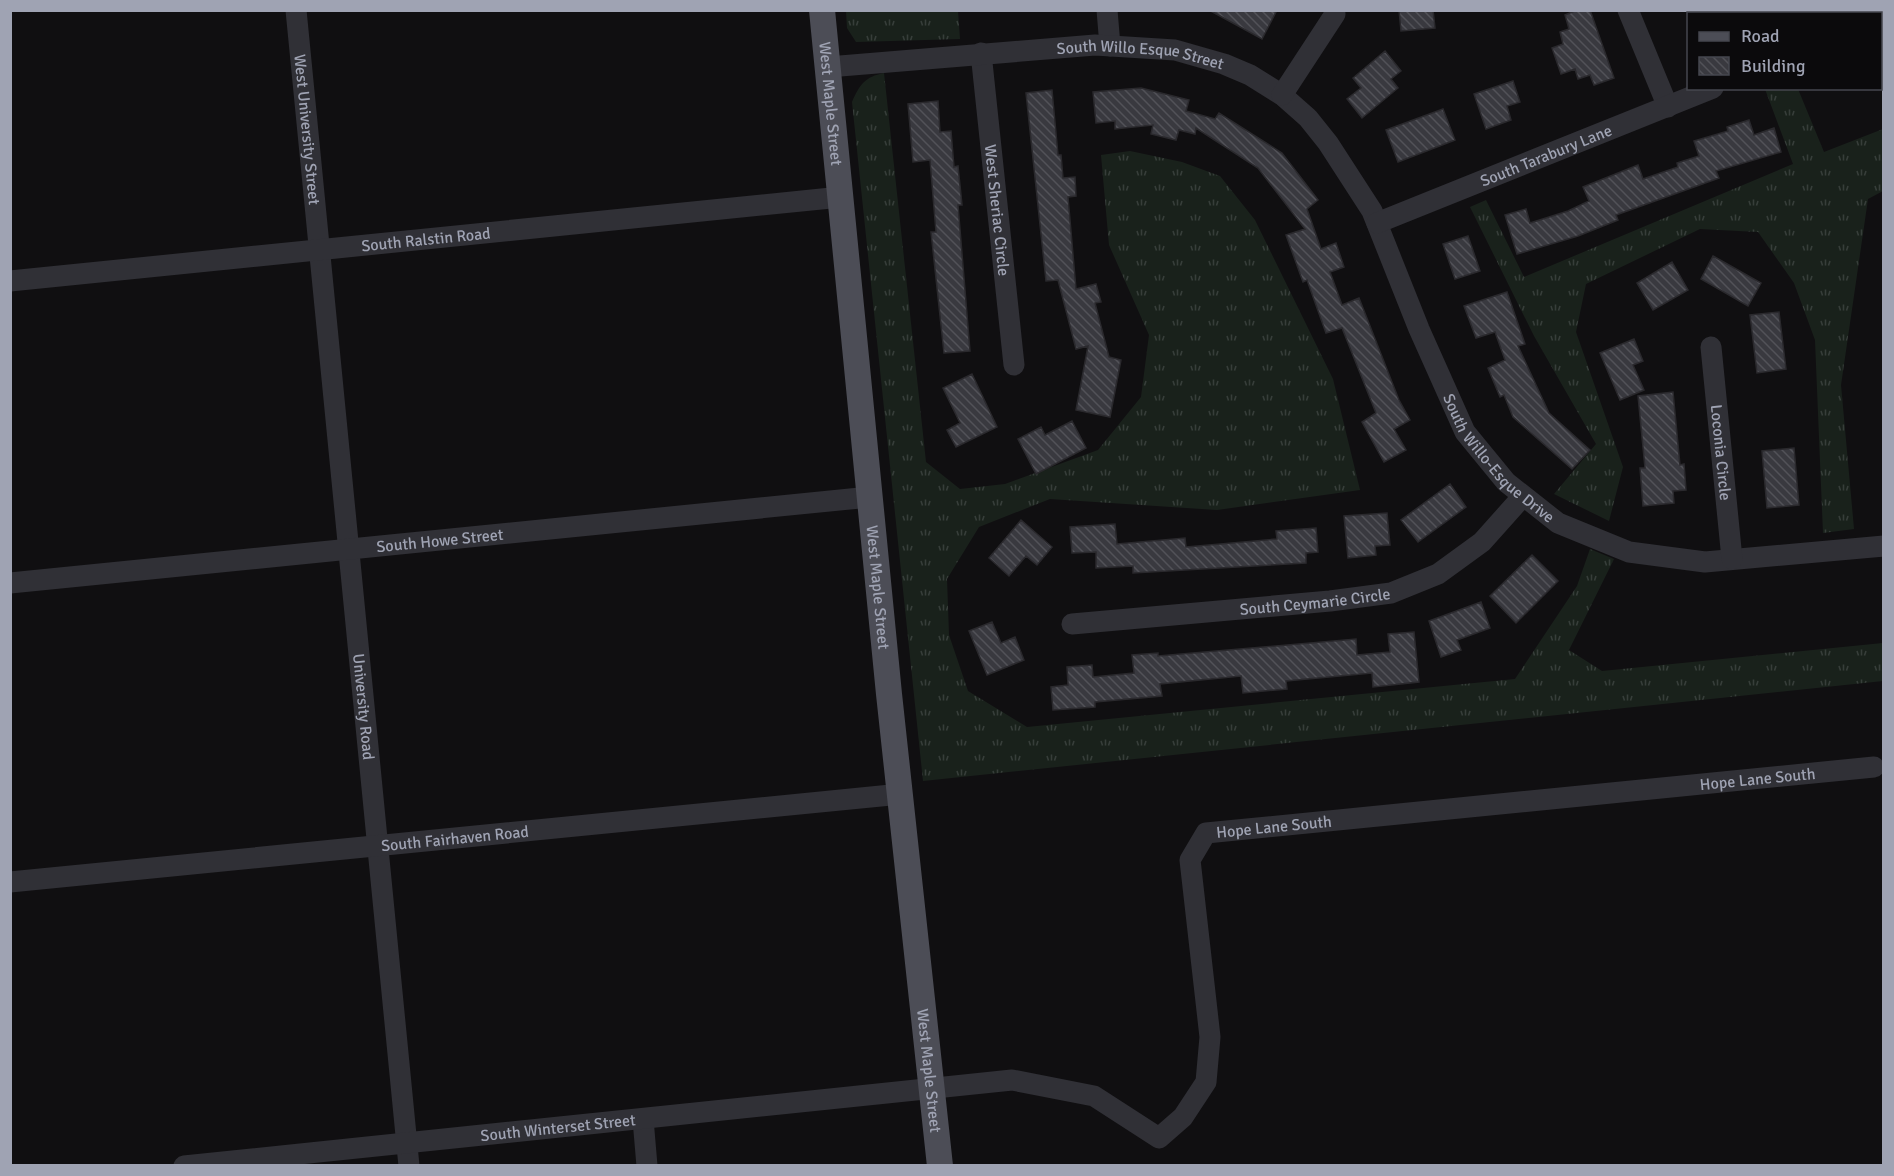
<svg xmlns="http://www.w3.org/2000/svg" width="1894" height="1176" font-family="Signika,sans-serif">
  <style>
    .grass { fill: url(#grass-tufts) }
    .building { fill: url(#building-back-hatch); stroke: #2a292d; stroke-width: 1.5 }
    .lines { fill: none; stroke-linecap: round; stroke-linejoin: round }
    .minor { stroke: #303036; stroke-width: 21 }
    .major { stroke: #4c4d56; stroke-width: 26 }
    .labels { text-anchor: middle; stroke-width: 4.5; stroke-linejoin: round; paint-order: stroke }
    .street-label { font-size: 16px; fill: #9fa3b3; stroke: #0b0a0c }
  </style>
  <defs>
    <pattern id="grass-tufts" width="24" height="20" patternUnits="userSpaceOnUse" patternTransform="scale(1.5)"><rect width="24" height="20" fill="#19211b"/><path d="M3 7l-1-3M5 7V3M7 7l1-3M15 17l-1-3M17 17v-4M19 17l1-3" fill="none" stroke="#373e3a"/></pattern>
    <pattern id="building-back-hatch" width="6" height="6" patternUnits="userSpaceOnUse" patternTransform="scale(1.5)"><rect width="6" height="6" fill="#39393f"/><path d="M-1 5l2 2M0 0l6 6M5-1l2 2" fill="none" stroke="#525258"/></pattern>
  </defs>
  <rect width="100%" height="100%" fill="#100f11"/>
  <!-- grass -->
  <path class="grass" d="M846,11H958L960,39L856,42L847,28Z
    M884,73L926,462L960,489L1005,484L1098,450L1141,397L1149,335L1109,245L1101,155L1130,151L1182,162L1220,176L1255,220L1333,379L1360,490L1217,510L1050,499L979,527L947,579L949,635L968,691L1027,727L1515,679L1577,586L1590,549L1614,559L1569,650L1602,671L1883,643V681L923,781L852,102C860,84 865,77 884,73Z
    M1765,89H1798L1824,152L1883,129V191L1868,199L1841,385L1854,529L1823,533L1815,340L1794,283L1758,232L1700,229L1586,284L1576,332L1623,467L1609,521L1554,494L1596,444L1534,336L1470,207L1486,200L1524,277L1793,164Z"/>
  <!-- building -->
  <path class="building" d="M1209,10H1277L1262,39Z
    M1399,10H1433L1435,28L1401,31Z
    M1577,10H1590L1614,78L1594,85L1590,75L1578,79L1575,69L1561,74L1552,48L1563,44L1560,32L1569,29L1565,15Z
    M1385,51L1401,71L1391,79L1398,88L1362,118L1347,99L1361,88L1353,78Z
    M1513,81L1520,102L1507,106L1511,120L1486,129L1474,94Z
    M1141,88L1189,100L1186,111L1215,119L1219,113L1282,153L1318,200L1307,209L1321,249L1336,243L1344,267L1330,272L1342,305L1359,298L1399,400L1410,420L1394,429L1406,450L1384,462L1362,422L1376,413L1342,328L1326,333L1307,280L1303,282L1286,235L1305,229L1258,168L1196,128L1195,134L1179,130L1176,140L1151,134L1153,125L1115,129V121L1096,123L1093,92Z
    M1052,90L1058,155H1061L1063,178L1075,177L1076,196L1068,197L1076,289L1096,284L1101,302L1095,303L1109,357L1121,360L1110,417L1076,410L1088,346L1076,349L1058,280L1046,281L1026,93Z
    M938,101L940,132L951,131L954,167L958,166L962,205H958L970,351L944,353L931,232H936L930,160L913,162L908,104Z
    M1443,109L1455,140L1398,162L1386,130Z
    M1749,120L1754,135L1774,128L1781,152L1716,171L1719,178L1616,215L1618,220L1578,236L1517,254L1505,215L1526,209L1530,223L1568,211L1589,201L1583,187L1638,165L1643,179L1678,167L1677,163L1699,156L1694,141L1728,131L1727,127Z
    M1468,236L1480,271L1455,279L1443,244Z
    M1713,256L1761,283L1748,306L1701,279Z
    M1672,262L1688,290L1653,310L1637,283Z
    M1507,292L1525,344L1518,346L1549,413L1590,450L1572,469L1513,417L1504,395L1500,397L1488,368L1505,360L1495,332L1476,338L1464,306Z
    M1779,312L1786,369L1757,373L1750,315Z
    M1634,339L1643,361L1633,365L1644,390L1620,400L1600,353Z
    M972,374L997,427L956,447L947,430L960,423L943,388Z
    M1673,392L1680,465L1684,464L1686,490L1673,491L1674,503L1643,506L1640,468H1645L1638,396Z
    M1072,421L1086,448L1036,474L1018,439L1041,427L1045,435Z
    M1794,448L1799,505L1767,508L1762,451Z
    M1450,484L1466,507L1418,542L1401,520Z
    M1387,513L1390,545L1375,546L1376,555L1348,558L1344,516Z
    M1021,520L1052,547L1037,565L1026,556L1009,576L989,558Z
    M1115,524L1117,544L1185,538L1186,547L1277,539L1276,531L1316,528L1318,552L1306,553V563L1133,573V566L1096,568V552L1072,553L1070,527Z
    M1532,555L1558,581L1516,623L1490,596Z
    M1481,602L1490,628L1457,640L1461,650L1441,657L1429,621Z
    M992,622L1001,643L1015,637L1024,660L987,675L969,631Z
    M1414,632L1419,682L1373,687L1372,673L1286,681L1287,689L1243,693L1241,676L1160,684L1162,696L1095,702V707L1053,710L1051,687L1068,685L1067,667L1092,665L1093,677L1134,673L1132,655L1158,653V656L1356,639L1357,655L1390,652L1388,634Z"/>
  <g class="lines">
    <!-- minor -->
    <g class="minor">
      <path id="s1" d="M296,10L409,1166"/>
      <path d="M1107,10L1110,46"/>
      <path d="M1628,10L1668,107"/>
      <path d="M1880,22L1884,21"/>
      <path id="s2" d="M981,53L1014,365"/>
      <path id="s3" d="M828,67L1095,45L1175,50L1224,64L1250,75L1282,95L1308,118L1328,143L1372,211L1419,329L1465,432L1506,482L1558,523L1629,552L1705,562L1884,546"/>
      <path d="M1282,95L1335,14"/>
      <path id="s4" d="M1377,223L1713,88"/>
      <path id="s5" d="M10,281L841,197"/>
      <path id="s6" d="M1711,347L1732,559"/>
      <path id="s7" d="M10,583L870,497"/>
      <path id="s8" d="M1072,624L1330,601L1391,593L1438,574L1482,542L1523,496"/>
      <path id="s9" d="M10,882L901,794"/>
      <path d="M643,1119L647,1166"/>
      <path id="s10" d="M184,1166L1012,1080L1094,1096L1159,1138L1183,1117L1206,1082L1210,1037L1190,860L1206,833L1874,767"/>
    </g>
    <!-- major -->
    <path class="major" id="s11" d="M822,10L889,694L940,1166"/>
  </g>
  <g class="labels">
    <!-- street labels -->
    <g class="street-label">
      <text dy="6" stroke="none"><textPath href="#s3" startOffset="314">South Willo Esque Street</textPath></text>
      <text dy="6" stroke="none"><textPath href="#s11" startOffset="94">West Maple Street</textPath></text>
      <text dy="6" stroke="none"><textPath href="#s1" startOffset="120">West University Street</textPath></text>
      <text dy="6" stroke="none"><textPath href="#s4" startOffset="182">South Tarabury Lane</textPath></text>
      <text dy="6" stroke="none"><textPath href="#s2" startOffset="158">West Sheriac Circle</textPath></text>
      <text dy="6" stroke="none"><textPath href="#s5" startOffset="418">South Ralstin Road</textPath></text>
      <text dy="6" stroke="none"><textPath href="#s6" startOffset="106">Loconia Circle</textPath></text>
      <text dy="6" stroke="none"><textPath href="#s3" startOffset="894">South Willo-Esque Drive</textPath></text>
      <text dy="6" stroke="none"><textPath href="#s7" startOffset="432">South Howe Street</textPath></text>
      <text dy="6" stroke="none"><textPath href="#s11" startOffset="580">West Maple Street</textPath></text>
      <text dy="6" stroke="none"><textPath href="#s8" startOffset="244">South Ceymarie Circle</textPath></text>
      <text dy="6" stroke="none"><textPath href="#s1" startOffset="700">University Road</textPath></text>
      <text dy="6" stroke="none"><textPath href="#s10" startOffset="1876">Hope Lane South</textPath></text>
      <text dy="6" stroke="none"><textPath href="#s10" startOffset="1390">Hope Lane South</textPath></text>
      <text dy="6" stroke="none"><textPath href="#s9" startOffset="447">South Fairhaven Road</textPath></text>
      <text dy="6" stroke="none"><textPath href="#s11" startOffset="1066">West Maple Street</textPath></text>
      <text dy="6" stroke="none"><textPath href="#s10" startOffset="376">South Winterset Street</textPath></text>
    </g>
  </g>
  <!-- border -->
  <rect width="1894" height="1176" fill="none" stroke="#9fa3b3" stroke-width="24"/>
  <!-- legend -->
  <rect x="1687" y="12" width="195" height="78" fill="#0b0a0c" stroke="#46474f" stroke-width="1.5"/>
  <rect x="1699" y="32" width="30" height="9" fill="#4c4d56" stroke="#46474f" stroke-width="1.5"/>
  <text x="1741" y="42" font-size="18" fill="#9fa3b3">Road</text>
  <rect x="1699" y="57" width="30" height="18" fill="url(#building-back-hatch)" stroke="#46474f" stroke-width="1.5"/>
  <text x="1741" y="72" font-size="18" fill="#9fa3b3">Building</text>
</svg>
